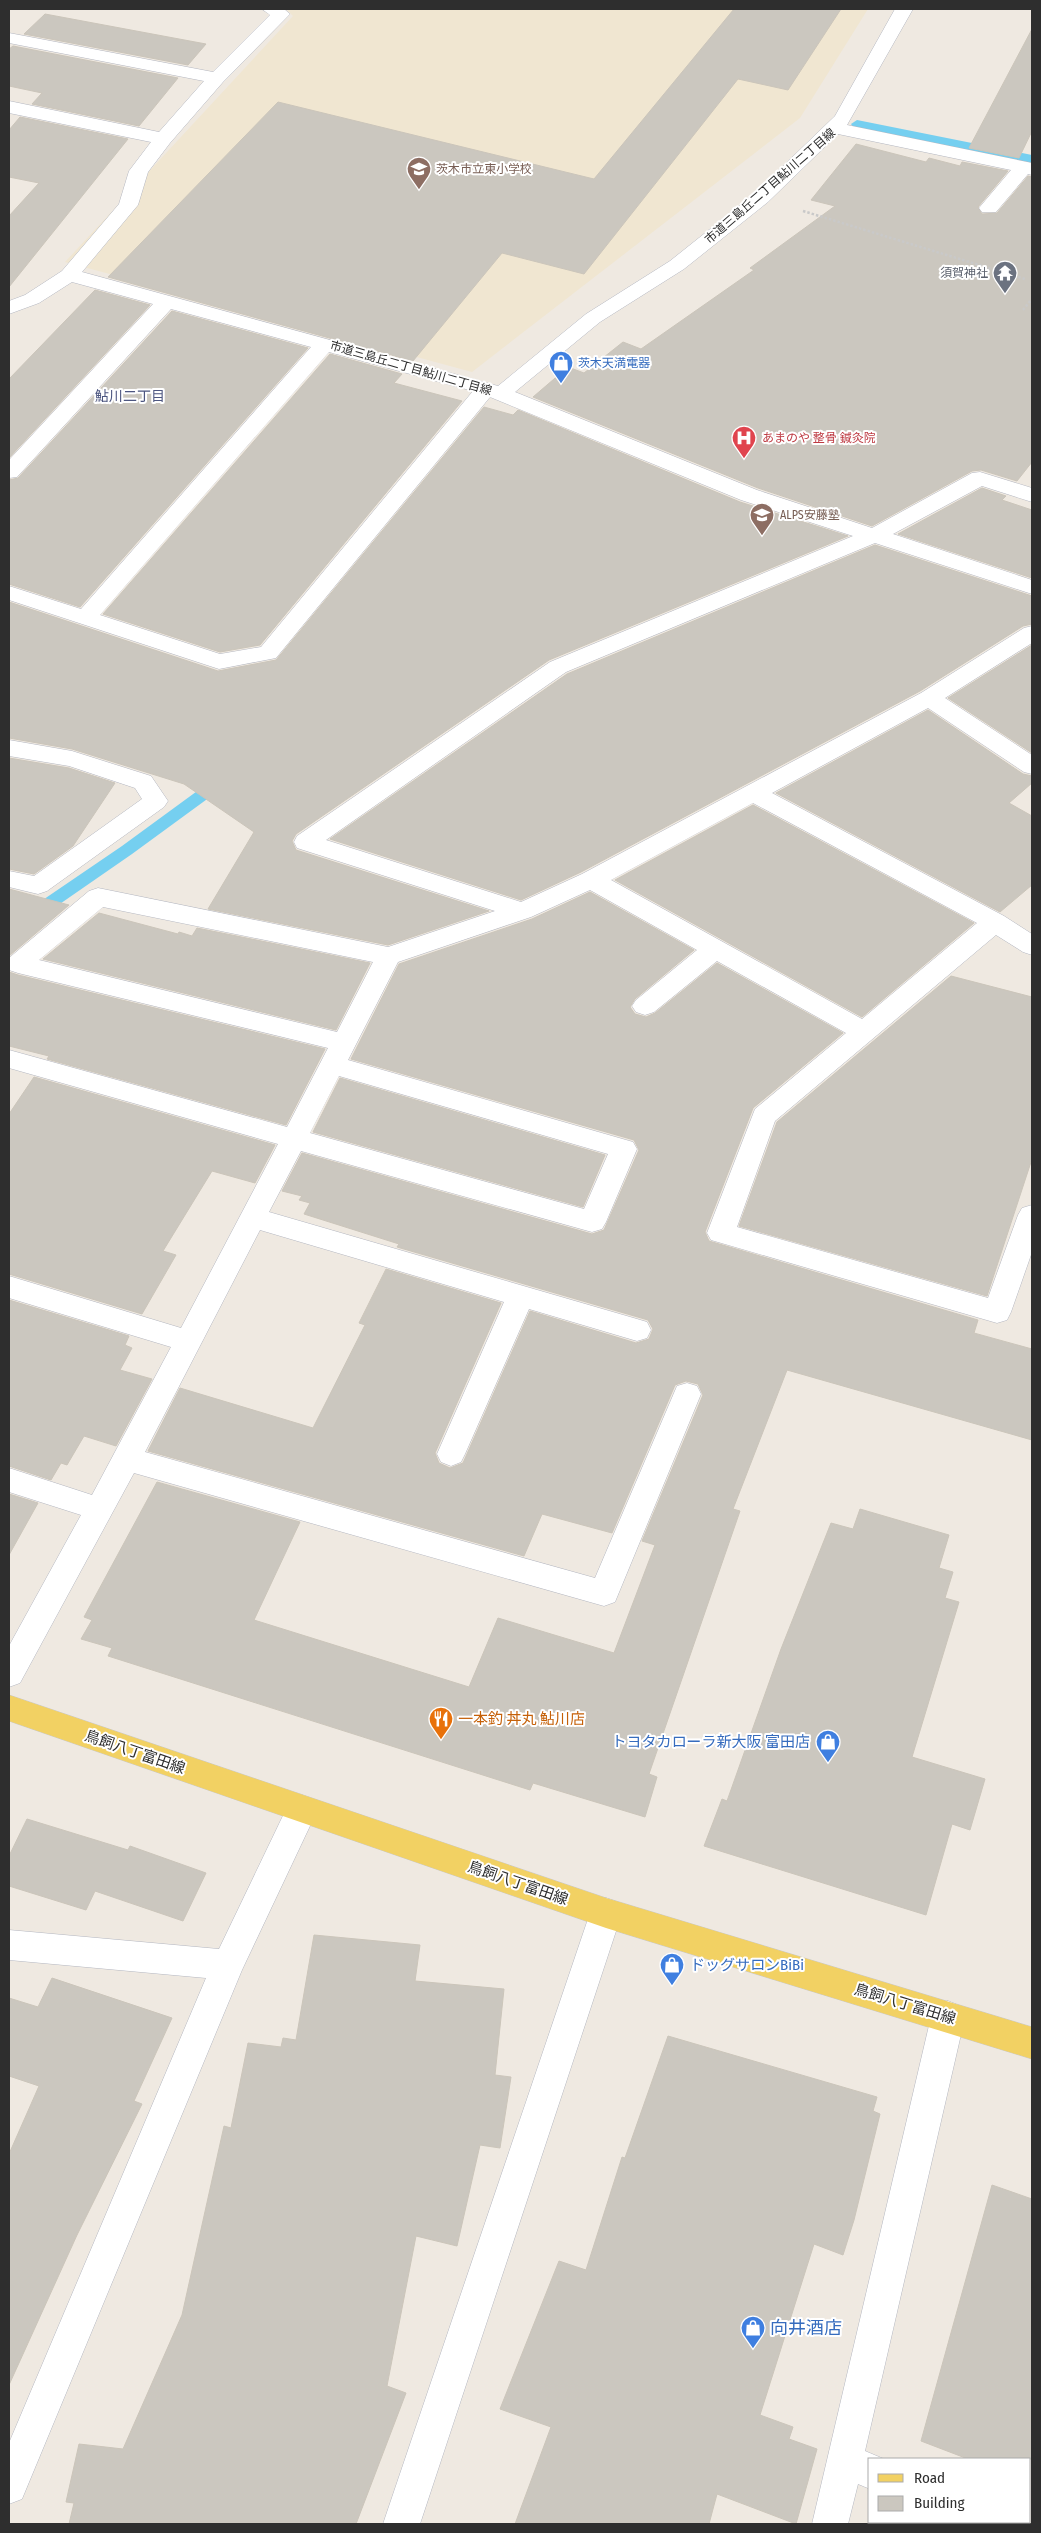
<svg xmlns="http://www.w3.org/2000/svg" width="1041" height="2533" font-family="'Fira Sans Condensed','Noto Sans JP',sans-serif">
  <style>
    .education { fill: #f0e6d1 }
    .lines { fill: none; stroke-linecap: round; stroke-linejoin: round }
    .stream { fill: #75cff0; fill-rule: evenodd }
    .building { fill: #cbc7bf; stroke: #cbc5ba }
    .minor-casing { stroke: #b4b7c1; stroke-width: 1 }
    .major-casing { stroke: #c9c9c9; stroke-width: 1 }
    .path { stroke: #c9c9c9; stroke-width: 2.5; stroke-dasharray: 2.5 2; stroke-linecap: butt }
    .minor { fill: #fff; fill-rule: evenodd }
    .major { fill: #f2d163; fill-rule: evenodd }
    .labels { text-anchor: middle; stroke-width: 4; stroke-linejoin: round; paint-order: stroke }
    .far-education-label { font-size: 12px; fill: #785e54; stroke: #fff; text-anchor: start }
    .far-street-label { font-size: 12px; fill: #2e2e2e; stroke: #fff }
    .far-worship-label { font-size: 12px; fill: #5b616d; stroke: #fff; text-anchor: end }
    .far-shop-label { font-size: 12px; fill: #366cbe; stroke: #fff; text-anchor: start }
    .far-health-label { font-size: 12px; fill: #be3a42; stroke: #fff; text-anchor: start }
    .far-neighbourhood-label { font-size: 14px; fill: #4d5680; stroke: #fff }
    .food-label { font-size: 15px; fill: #c56008; stroke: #fff; text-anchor: start }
    .shop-label { font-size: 15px; fill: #366cbe; stroke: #fff; text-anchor: end }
    .street-label { font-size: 15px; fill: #2e2e2e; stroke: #fff }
    .near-shop-label { font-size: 18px; fill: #366cbe; stroke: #fff; text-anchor: start }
  </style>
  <rect width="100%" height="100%" fill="#efe9e1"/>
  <!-- education -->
  <path class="education" d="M286,9H868L800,118L472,372L65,262L293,16Z"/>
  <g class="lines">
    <!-- stream -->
    <path class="stream" d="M857,120L1032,155V163L853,127L851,124Z
      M220,777L228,782L225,786L132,854L15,935L9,937V923L122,846L215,778Z"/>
  </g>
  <!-- building -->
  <path class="building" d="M734,9H841L788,90L738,79L584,274L502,253L413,361L108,277L278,102L594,179Z
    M45,14L163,36L206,44L188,65L24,34Z
    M1032,29V131L1019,158L969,148Z
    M13,46L178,78L139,126L32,104L42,93L9,86V49Z
    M20,117L128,139L9,287V216L39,183L9,177V130Z
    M856,144L926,162L929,158L960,166L962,162L1008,171L978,207L982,214L997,213L1028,176L1032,177V462L1017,481L981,470L972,471L872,526L758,488L533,397L568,367L584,373L623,342L641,349L754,270L750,268L835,206L811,200Z
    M95,290L150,305L9,458V379Z
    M172,311L308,348L80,607L9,584V480L18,478Z
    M330,354L402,374L394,383L462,401L260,645L220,652L103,614Z
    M484,407L513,415L518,410L740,502L848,536L549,660L296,834L292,841L296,850L489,911L388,945L208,909L254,832L184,784L72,749L9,738V602L218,671L276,660Z
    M982,488L1006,496L1002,500L1032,510V578L898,534Z
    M875,545L1032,596V624L1023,626L920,691L581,872L521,900L330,839L567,674Z
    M1032,645V753L948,698Z
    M928,710L1023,774L1032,776V783L1009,803L1032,816V885L1000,912L776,793Z
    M9,758L69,768L115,783L73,846L34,874L9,869Z
    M753,805L974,923L862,1017L615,880Z
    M9,889L69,905L9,956Z
    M590,892L694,950L635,999L630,1007L635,1014L646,1017L655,1013L717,963L843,1033L753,1108L705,1232L709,1241L978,1320L974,1333L1032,1349V1440L787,1370L733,1509L740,1511L649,1774L657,1777L645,1817L533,1783L530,1790L108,1656L112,1648L81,1639L92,1620L84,1617L157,1482L300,1522L254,1620L469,1687L498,1618L614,1653L655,1545L642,1541L703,1395L698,1384L686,1381L675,1385L612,1533L542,1514L524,1556L148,1451L180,1388L313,1428L365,1325L359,1323L386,1269L501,1303L435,1453L439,1463L450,1468L463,1463L530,1311L636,1343L649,1339L653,1329L648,1320L397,1247L399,1244L304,1214L310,1203L299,1200L302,1196L282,1191L302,1153L592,1234L604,1230L639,1150L634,1140L351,1059L399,964L532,919Z
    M99,913L178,934L179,932L192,936L197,928L370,963L336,1030L43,959Z
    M9,972L18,975L325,1049L286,1125L47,1059L49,1056L9,1046Z
    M951,976L1032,997V1159L987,1296L739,1226L777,1122Z
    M34,1077L275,1145L255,1183L212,1171L163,1251L176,1255L142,1314L9,1274V1114Z
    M340,1078L605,1155L583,1207L313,1132Z
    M9,1300L129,1336L125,1345L132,1348L120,1370L152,1379L116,1446L84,1436L67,1465L61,1463L51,1480L9,1466Z
    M9,1494L38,1503L9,1555Z
    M860,1509L949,1535L939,1568L953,1572L945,1598L959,1602L912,1757L985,1779L970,1830L952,1824L926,1915L704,1846L722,1799L727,1801L781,1649L831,1523L853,1529Z
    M27,1819L128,1850L130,1846L206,1873L183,1921L95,1891L86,1910L9,1886V1856Z
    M314,1935L420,1945L415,1981L504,1989L495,2075L511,2077L500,2148L480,2145L457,2246L416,2236L387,2386L406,2393L356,2524H69L74,2503L66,2502L79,2444L123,2449L182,2315L224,2126L231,2128L248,2043L281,2047L283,2038L296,2040Z
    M52,1978L172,2018L134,2101L142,2104L77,2235L9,2385V2154L39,2086L9,2076V1998L38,2007Z
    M668,2036L877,2097L873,2111L880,2114L854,2220L843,2255L814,2244L760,2415L793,2427L789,2439L817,2449L796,2524L717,2494L709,2524H515L551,2427L500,2409L559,2261L586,2270L622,2157L625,2158Z
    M992,2185L1032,2199V2459H968L921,2441Z"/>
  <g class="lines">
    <defs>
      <path id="minor" d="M262,9H284L290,14L223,82L170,143L148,172L138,205L82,272L498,386L586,314L670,261L754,194L835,116L895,9H913L847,125L1032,163V175L1028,174L996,212H982L979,208L1011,170L838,134L768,202L684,269L600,322L515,392L757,490L872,528L972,473L980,472L1032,488V502L982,486L893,534L1032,580V594L875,543L566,672L326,840L521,902L582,874L921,693L1024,628L1032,626V643L945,698L1032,755V774L1024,772L928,708L772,793L1004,916L1032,934V955L1023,952L996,935L775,1121L737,1227L988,1298L1018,1215L1022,1208L1032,1205V1252L1011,1312L1007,1320L997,1323L711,1240L707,1233L755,1109L846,1033L717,961L654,1012L645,1015L636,1012L632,1006L636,1000L697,950L590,890L531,917L398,962L348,1060L633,1142L637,1149L606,1222L602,1229L592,1232L301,1151L269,1212L637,1319L647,1322L651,1330L647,1338L637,1341L529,1309L465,1454L461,1462L451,1466L441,1462L437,1454L504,1302L260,1230L145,1452L595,1578L677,1386L687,1383L697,1386L701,1394L615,1602L604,1606L134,1473L20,1683L9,1687V1646L81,1515L9,1492V1468L92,1495L171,1347L9,1298V1276L181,1328L278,1144L9,1068V1050L287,1127L328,1048L18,973L9,970V958L89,891L98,888L388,947L495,911L297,848L294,842L297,836L550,662L853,536L741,500L490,397L276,658L219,669L9,600V586L81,609L311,347L171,309L17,477L9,478V460L153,304L72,282L39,303L9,314V301L25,295L62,271L119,204L129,171L151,142L9,113V101L159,132L204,81L9,43V33L213,72L270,15ZM329,352L473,391L261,647L220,654L100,615ZM753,803L977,923L862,1019L611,880ZM103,907L373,962L337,1032L39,960ZM339,1076L608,1154L584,1209L310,1133Z
        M9,740L72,751L151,776L168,801L164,807L47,891L38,894L9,887V871L34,876L142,799L135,788L69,766L9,756Z
        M302,1795L313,1799L318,1809L242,1970L22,2499L9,2504V2443L206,1978L9,1960V1930L219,1949L291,1799Z
        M606,1898L617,1902L622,1913L420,2524H383L590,1913L595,1902Z
        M948,2001L960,2006L965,2017L865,2451L884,2459H870V2489L858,2484L848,2524H812L931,2017L936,2006Z
        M982,2522H1026L1027,2524H983Z"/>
      <path id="major" d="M9,1695L606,1898L1032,2027V2059L606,1928L9,1721Z"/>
    </defs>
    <!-- minor casing -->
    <use href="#minor" class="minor-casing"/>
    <!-- major casing -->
    <use href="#major" class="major-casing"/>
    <!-- path -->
    <path class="path" d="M803,211L1025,279
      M1023,310L1032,299"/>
    <!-- minor -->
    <use href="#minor" class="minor"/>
    <!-- major -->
    <use href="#major" class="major"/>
  </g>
  <!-- icons -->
  <defs>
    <symbol id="school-pin" viewBox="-11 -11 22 30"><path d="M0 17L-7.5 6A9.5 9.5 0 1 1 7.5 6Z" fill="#8d6e63" stroke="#fff"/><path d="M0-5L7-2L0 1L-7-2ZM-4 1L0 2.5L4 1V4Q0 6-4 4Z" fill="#fff"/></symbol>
    <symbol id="temple-pin" viewBox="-11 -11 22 30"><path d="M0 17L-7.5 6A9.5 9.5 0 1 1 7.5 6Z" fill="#6b7280" stroke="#fff"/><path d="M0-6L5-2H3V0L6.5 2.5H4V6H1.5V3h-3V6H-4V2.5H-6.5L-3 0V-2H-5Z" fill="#fff"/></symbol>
    <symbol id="shop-pin" viewBox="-11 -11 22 30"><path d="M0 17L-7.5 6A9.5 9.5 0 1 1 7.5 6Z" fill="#3f7fe0" stroke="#fff"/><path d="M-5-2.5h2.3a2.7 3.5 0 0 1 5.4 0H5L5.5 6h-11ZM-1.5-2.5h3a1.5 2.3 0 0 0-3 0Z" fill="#fff"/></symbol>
    <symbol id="hospital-pin" viewBox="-11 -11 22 30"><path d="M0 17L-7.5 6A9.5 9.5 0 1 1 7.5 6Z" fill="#e0444e" stroke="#fff"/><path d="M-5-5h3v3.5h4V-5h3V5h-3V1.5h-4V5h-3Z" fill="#fff"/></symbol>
    <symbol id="restaurant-pin" viewBox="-11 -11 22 30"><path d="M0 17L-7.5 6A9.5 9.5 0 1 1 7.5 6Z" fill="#e8710a" stroke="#fff"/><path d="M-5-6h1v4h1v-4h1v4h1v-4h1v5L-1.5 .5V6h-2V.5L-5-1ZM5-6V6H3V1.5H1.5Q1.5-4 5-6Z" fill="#fff"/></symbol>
  </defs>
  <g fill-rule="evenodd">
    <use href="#school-pin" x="405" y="155" width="28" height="38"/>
    <use href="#temple-pin" x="991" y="259" width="28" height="38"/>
    <use href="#shop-pin" x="547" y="349" width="28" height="38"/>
    <use href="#hospital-pin" x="730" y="424" width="28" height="38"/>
    <use href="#school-pin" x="748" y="501" width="28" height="38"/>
    <use href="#restaurant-pin" x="427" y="1705" width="28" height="38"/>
    <use href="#shop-pin" x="814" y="1728" width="28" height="38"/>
    <use href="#shop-pin" x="658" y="1951" width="28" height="38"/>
    <use href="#shop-pin" x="739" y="2314" width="28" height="38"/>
  </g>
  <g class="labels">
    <!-- far-education labels -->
    <g class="far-education-label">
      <text x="436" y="173">茨木市立東小学校</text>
      <text x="780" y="519">ALPS安藤塾</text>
    </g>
    <!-- far-street labels -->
    <g class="far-street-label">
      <text transform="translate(770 186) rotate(-41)" y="4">市道三島丘二丁目鮎川二丁目線</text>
      <text transform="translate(411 368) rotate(16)" y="4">市道三島丘二丁目鮎川二丁目線</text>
    </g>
    <!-- far-worship labels -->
    <g class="far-worship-label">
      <text x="988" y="277">須賀神社</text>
    </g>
    <!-- far-shop labels -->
    <g class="far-shop-label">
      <text x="578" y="367">茨木天満電器</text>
    </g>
    <!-- far-health labels -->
    <g class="far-health-label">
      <text x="762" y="442">あまのや 整骨 鍼灸院</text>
    </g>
    <!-- far-neighbourhood labels -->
    <g class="far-neighbourhood-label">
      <text x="130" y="401">鮎川二丁目</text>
    </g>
    <!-- food labels -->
    <g class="food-label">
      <text x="458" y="1724">一本釣 丼丸 鮎川店</text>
    </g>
    <!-- shop labels -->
    <g class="shop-label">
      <text x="810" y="1747">トヨタカローラ新大阪 富田店</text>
      <text x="690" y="1970" text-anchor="start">ドッグサロンBiBi</text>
    </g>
    <!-- street labels -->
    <g class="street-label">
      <text transform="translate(135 1752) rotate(19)" y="5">鳥飼八丁富田線</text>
      <text transform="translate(518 1883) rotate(19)" y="5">鳥飼八丁富田線</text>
      <text transform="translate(905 2004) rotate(17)" y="5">鳥飼八丁富田線</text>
    </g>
    <!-- near-shop labels -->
    <g class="near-shop-label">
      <text x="770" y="2334">向井酒店</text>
    </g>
  </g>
  <!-- border -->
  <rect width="1041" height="2533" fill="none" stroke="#2e2e2e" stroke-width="20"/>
  <!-- legend -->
  <rect x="868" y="2458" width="162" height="65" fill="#ffffff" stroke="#ababab"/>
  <rect x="878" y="2474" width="25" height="8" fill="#f2d163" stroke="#ababab"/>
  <text x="914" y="2483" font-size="15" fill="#2e2e2e">Road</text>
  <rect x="878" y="2496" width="25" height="15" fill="#cbc7bf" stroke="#ababab"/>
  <text x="914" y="2508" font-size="15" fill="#2e2e2e">Building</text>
</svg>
